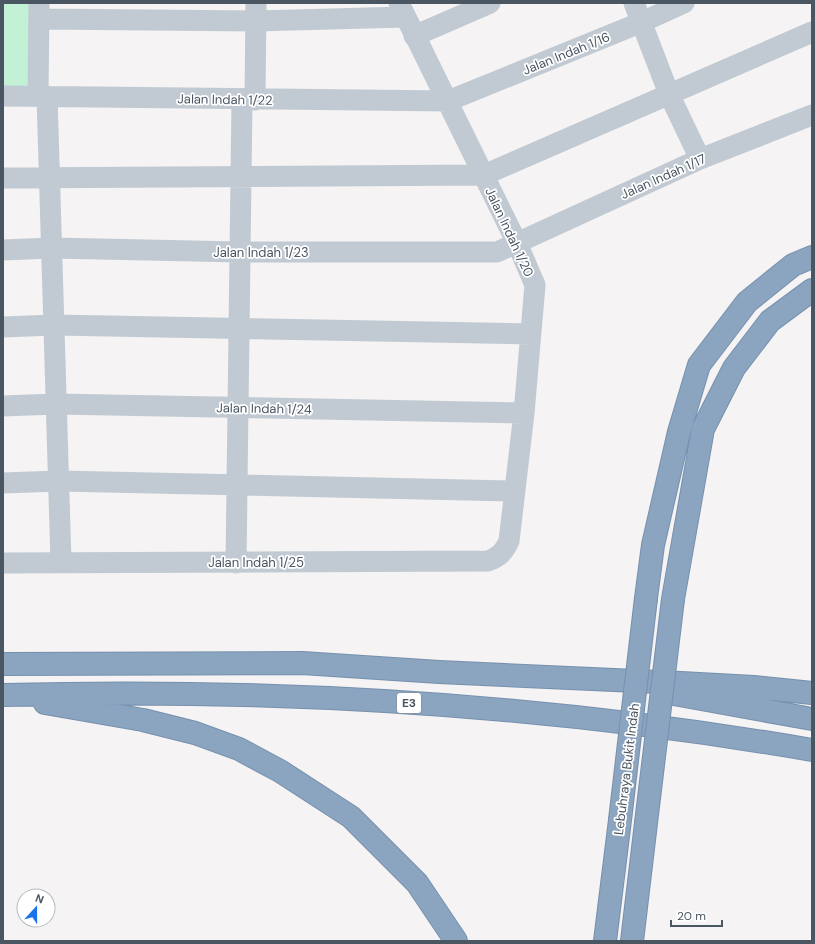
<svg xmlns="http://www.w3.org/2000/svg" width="815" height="944" font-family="'DM Sans',sans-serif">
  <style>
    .green { fill: #c3f1d5 }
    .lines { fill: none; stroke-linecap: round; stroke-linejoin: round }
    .highway-casing { stroke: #7690ad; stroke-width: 24 }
    .minor { stroke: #c1cad2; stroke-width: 21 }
    .highway { stroke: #8ba5c1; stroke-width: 22 }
    .highway-bridge-casing { stroke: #7690ad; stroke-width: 24; stroke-linecap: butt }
    .highway-bridge { stroke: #8ba5c1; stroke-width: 22 }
    .labels { text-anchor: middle; stroke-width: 3.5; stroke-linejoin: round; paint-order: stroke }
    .shield { fill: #fff; stroke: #808990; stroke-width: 1 }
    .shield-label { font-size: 12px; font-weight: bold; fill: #4a5661 }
    .street-label { font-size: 13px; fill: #4a5661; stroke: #fff }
  </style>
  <rect width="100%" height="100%" fill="#f5f3f3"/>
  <!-- green -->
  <path class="green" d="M3,3H33L31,89H3Z"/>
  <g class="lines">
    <defs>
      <path id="highway" d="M646,598L653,545L679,432L699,365L747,302L793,265L812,257
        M673,599L703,429L734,368L770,321L812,290
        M3,664L302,663L439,672L681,683L754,687L812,693
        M674,694L812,719
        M3,695C273,688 546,704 812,750
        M45,703L143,720L195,733L239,749L280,771L351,817L417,883L456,941
        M605,941L620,820
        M632,941L646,823"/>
    </defs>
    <!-- highway casing -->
    <use href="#highway" class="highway-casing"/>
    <!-- minor -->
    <path class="minor" d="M634,3L669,94L700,159
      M39,19L256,21L405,17
      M414,36L490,3
      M3,96L448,101L642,22L684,3
      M38,96L39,3
      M47,96L61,562
      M255,100L256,3
      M3,178L484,175L812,32
      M3,250L52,248L240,252H497L700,159L812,115
      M3,327L54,325L530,334
      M3,406L56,404L524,413
      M3,483L59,481L513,491
      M3,563L488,561C499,557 504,552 509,541L524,413L535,285L517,243L399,3
      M236,563L242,99"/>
    <!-- highway -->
    <use href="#highway" class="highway"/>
    <defs>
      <path id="highway-bridge" d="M620,820L646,598
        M646,823L673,599"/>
    </defs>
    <!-- highway-bridge casing -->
    <use href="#highway-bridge" class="highway-bridge-casing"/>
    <!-- highway-bridge -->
    <use href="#highway-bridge" class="highway-bridge"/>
  </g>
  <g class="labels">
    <!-- shield labels -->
    <rect class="shield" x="397" y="693" width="24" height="20" rx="3"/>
    <g class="shield-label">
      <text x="409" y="707">E3</text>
    </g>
    <!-- street labels -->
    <g class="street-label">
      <text transform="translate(566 53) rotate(-22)" y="5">Jalan Indah 1/16</text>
      <text transform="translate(225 99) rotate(1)" y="5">Jalan Indah 1/22</text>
      <text transform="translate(663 176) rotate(-24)" y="5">Jalan Indah 1/17</text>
      <text transform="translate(510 232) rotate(65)" y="5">Jalan Indah 1/20</text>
      <text x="261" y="257">Jalan Indah 1/23</text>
      <text transform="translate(264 408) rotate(1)" y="5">Jalan Indah 1/24</text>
      <text x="256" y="567">Jalan Indah 1/25</text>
      <text transform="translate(626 769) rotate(-83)" y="5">Lebuhraya Bukit Indah</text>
    </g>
  </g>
  <!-- border -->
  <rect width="815" height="944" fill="none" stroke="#4a5661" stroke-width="8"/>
  <!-- north arrow -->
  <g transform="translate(36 908) rotate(21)"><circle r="19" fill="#ffffff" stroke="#b7bbc0"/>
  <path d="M0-3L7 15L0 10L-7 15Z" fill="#1a73e8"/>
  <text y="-6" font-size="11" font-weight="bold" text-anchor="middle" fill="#4a5661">N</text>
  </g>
  <!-- scale -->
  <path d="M671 920v6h51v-6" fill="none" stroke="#4a5661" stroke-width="2"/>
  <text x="677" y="920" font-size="12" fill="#4a5661" stroke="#ffffff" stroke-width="3" paint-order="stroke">20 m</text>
</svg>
